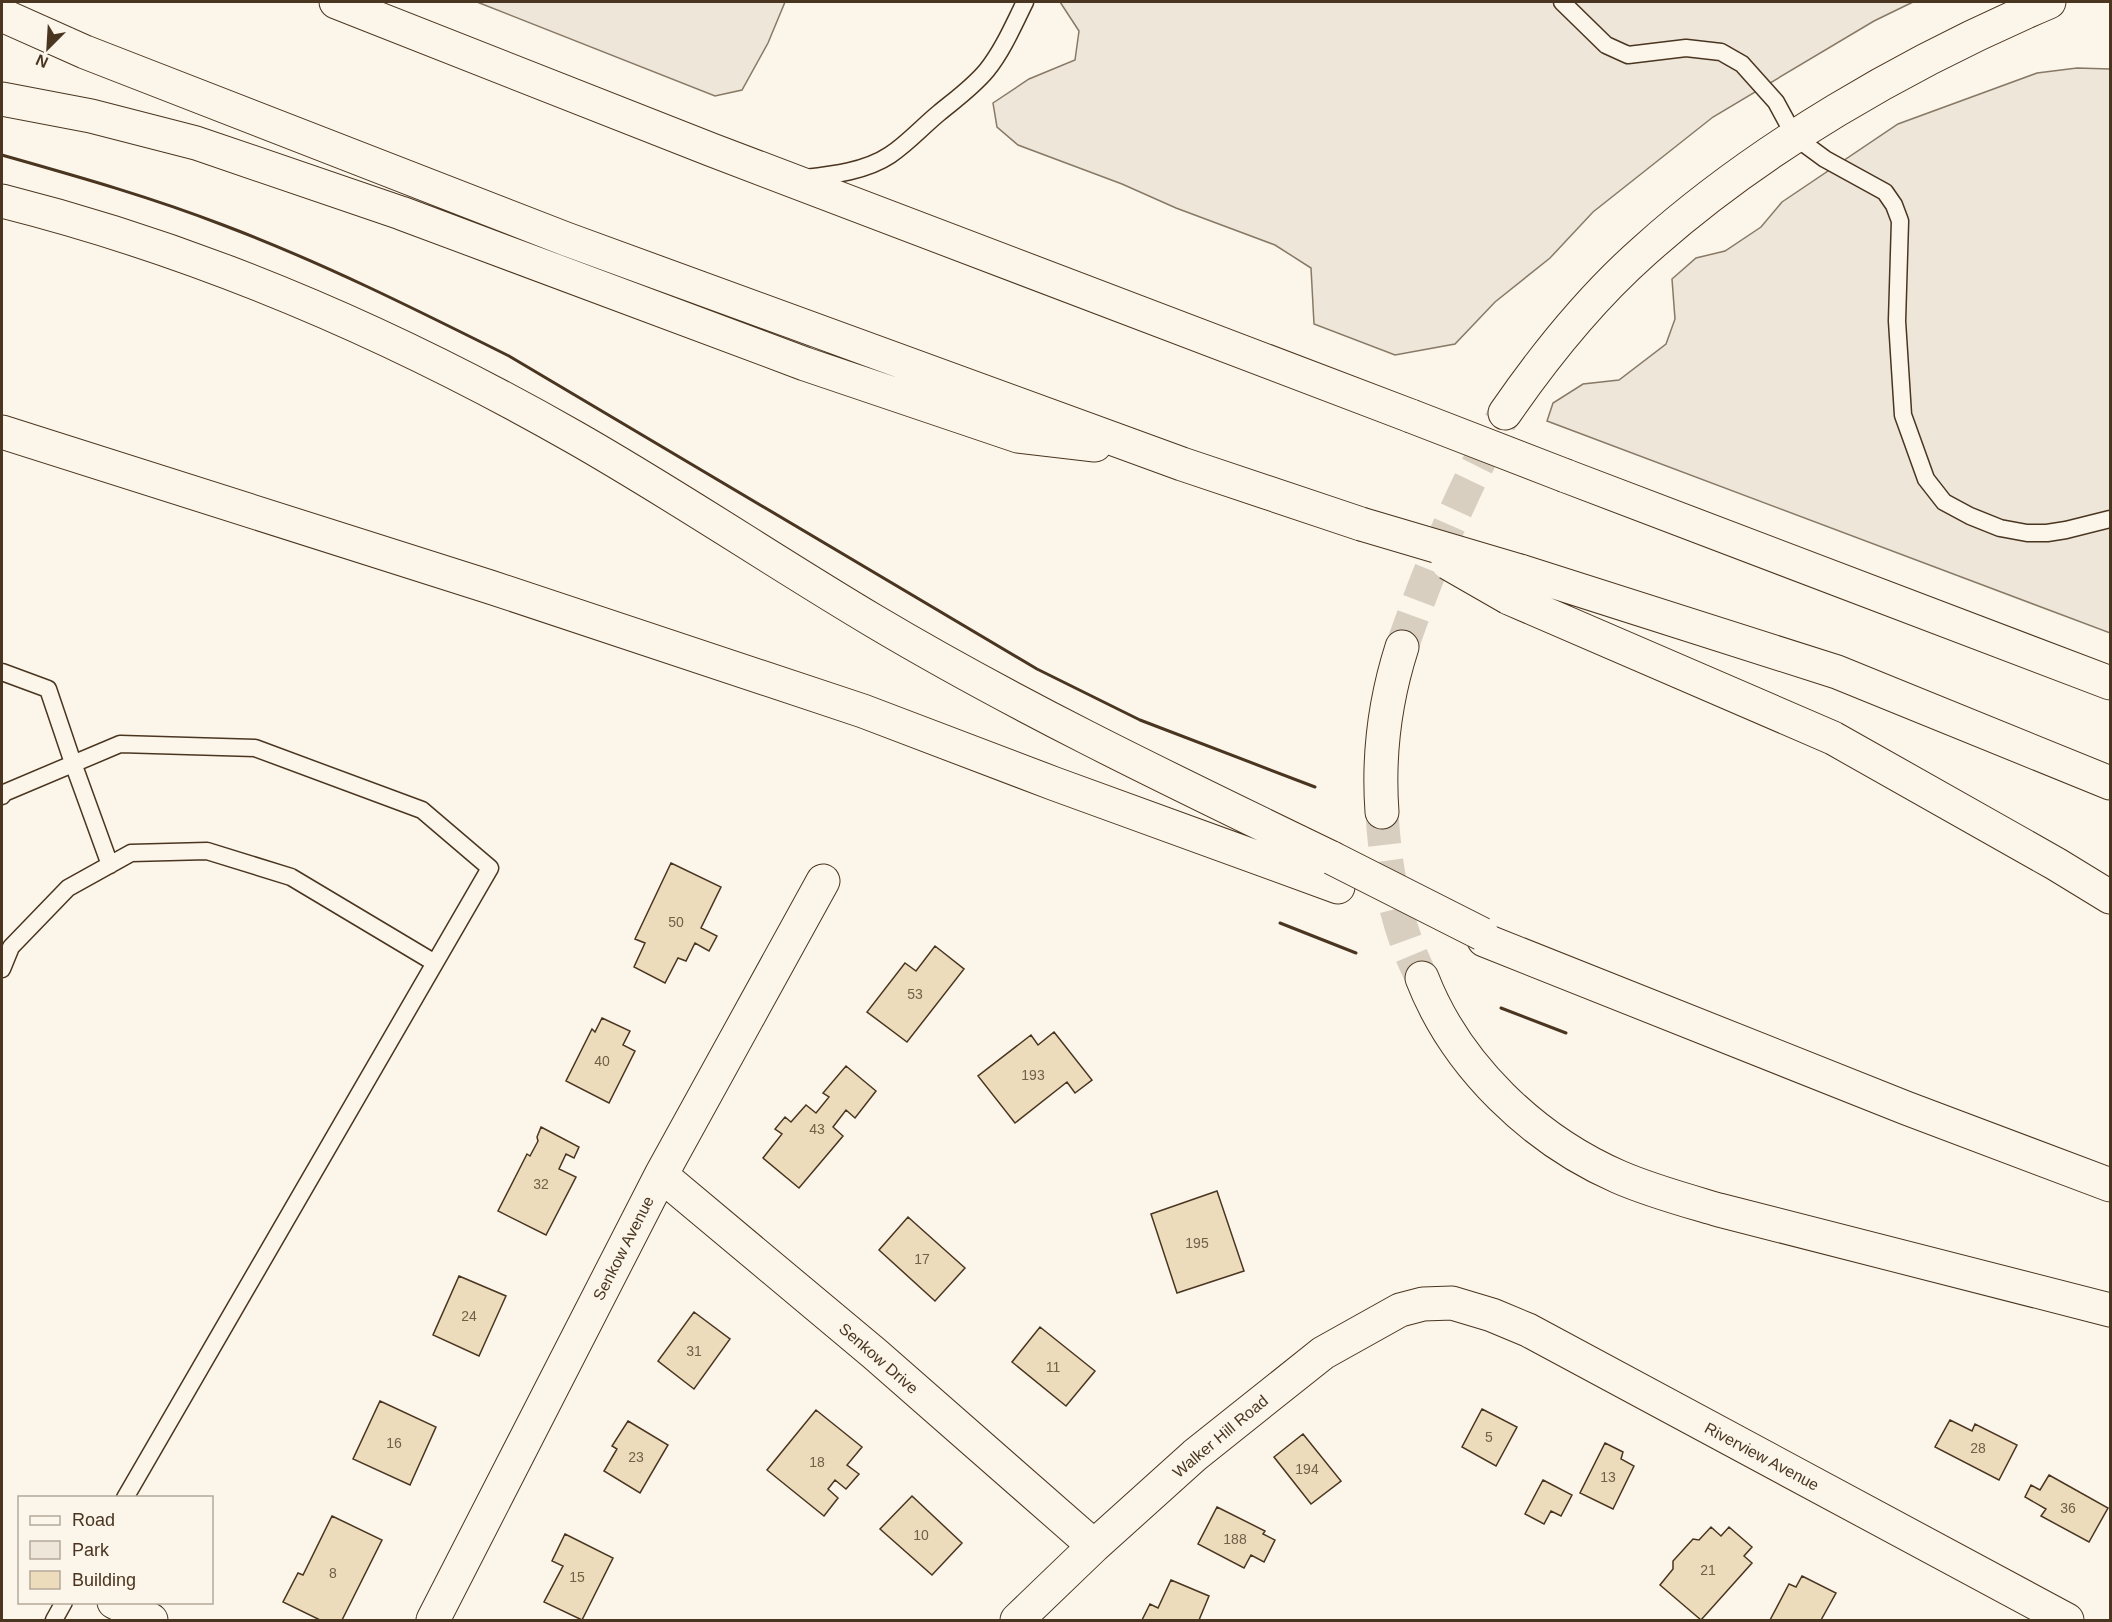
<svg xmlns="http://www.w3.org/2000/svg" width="2112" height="1622" font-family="Helvetica,sans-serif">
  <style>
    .green { fill: #ede6d9; stroke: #887966; stroke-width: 1.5 }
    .building { fill: #ecdcbc; stroke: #4a3520; stroke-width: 1.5 }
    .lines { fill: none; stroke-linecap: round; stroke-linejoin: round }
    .highway-tunnel { stroke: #d8cfc1; stroke-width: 33; stroke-dasharray: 33 16; stroke-linecap: butt }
    .lane-casing { stroke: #4a3520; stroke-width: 19 }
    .street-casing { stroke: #4a3520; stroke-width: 35 }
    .highway-casing { stroke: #4a3520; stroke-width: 35 }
    .lane { stroke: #fbf6e9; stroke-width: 16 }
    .street { stroke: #fbf6e9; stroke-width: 33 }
    .highway { stroke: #fbf6e9; stroke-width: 33 }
    .highway-bridge-casing { stroke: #4a3520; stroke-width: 35; stroke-linecap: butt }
    .highway-bridge { stroke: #fbf6e9; stroke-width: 33 }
    .wall { stroke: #4a3520; stroke-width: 3 }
    .labels { text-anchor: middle; stroke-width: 4.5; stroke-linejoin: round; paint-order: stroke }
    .number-label { font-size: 14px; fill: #725f47 }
    .street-label { font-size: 16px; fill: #4a3520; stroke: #fbf6e9 }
  </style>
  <rect width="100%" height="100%" fill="#fbf6e9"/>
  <!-- green -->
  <path class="green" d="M477,2H785L768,43L742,90L715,96Z
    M1060,2H1913L1874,21L1713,117L1593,212L1550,258L1495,302L1455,344L1395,355L1314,324L1311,268L1275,245L1176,208L1122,184L1018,145L997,127L993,103L1029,79L1075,60L1079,31Z
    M2077,68L2110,69V633L1547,421L1553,403L1583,384L1619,380L1666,344L1675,319L1672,279L1696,258L1725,251L1761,227L1782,202L1898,124L2037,73Z"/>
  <!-- building -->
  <path class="building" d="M671,863L721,887L701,928L717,936L709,951L695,943L686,961L678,958L665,983L634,967L645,943L635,939Z
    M935,946L964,969L907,1042L867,1012L905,963L916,971Z
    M602,1018L630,1031L623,1045L635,1051L609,1103L566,1081L592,1029L595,1032Z
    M1054,1032L1092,1080L1075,1093L1067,1082L1015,1123L978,1076L1031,1035L1038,1045Z
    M846,1066L876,1091L855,1118L846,1110L833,1127L843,1136L799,1188L763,1158L782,1134L775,1129L785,1117L791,1122L806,1105L816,1113L829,1097L823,1093Z
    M541,1127L579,1147L574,1158L566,1154L559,1169L576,1177L546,1235L498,1211L527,1154L530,1156L538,1141L537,1137Z
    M1217,1191L1244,1271L1177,1293L1151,1214Z
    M908,1217L965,1268L935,1301L879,1250Z
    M459,1276L506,1296L479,1356L433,1335Z
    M694,1312L730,1339L694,1389L658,1361Z
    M1040,1327L1095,1371L1066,1406L1012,1362Z
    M380,1401L436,1427L410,1485L353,1459Z
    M1482,1409L1517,1427L1496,1466L1462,1447Z
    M816,1410L862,1447L847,1465L859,1474L846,1489L835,1480L828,1489L838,1498L824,1516L767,1470Z
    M1950,1420L1972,1431L1975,1424L2017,1445L1999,1480L1935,1447Z
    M628,1421L668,1445L640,1493L604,1471L617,1449L612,1446Z
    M1303,1434L1341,1481L1311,1504L1274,1457Z
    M1605,1443L1623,1452L1621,1459L1634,1466L1613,1509L1580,1493Z
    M2049,1475L2108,1508L2089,1542L2041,1516L2046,1509L2025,1497L2031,1485L2040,1490Z
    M1543,1480L1572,1495L1561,1516L1551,1511L1544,1524L1525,1514Z
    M912,1496L962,1543L932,1575L880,1529Z
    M1217,1507L1265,1531L1263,1534L1275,1540L1264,1562L1251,1555L1244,1568L1198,1544Z
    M332,1516L382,1540L342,1620H320L283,1602L298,1573L303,1575Z
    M1711,1527L1721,1536L1729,1527L1752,1547L1744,1556L1752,1563L1701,1620L1660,1585L1673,1569V1561L1693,1539L1699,1540Z
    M565,1534L613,1558L582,1620L544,1602L563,1566L552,1561Z
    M1802,1576L1836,1593L1821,1620H1770L1789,1584L1796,1587Z
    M1171,1580L1209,1596L1199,1620H1142L1150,1604L1158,1608Z"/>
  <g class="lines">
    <!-- highway-tunnel -->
    <path class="highway-tunnel" d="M1402,647C1430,566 1463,488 1505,413
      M1382,812C1385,869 1396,928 1422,978"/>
    <defs>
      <path id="lane" d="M1562,2L1606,45L1628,55L1686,48L1721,52L1742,64L1776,102L1795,137L1825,159L1885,192L1894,205L1900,221L1897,321L1903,415L1926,479L1944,502L1970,516L2000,528L2027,533H2047L2066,530L2110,519
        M805,178C833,175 866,171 890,155C908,143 922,127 939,113C956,99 973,87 987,70C1003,50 1014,24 1025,2
        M2,672L48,689L73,763L110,865
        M2,796L4,793L120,744L255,748L422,810L490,868L125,1498
        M2,969L11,947L68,888L131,853L207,851L291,877L435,963
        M54,1620L64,1602"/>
      <path id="street" d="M661,1175L875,1354L1094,1546
        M114,1602L151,1620
        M433,1620L661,1175L823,881
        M1017,1620L1094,1546L1195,1455L1323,1353L1400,1310L1423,1304L1452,1303L1492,1315L1528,1330L2067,1620"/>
      <path id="highway" d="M336,2L712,150L1411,416
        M2,15L85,52L566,239L1182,464L1361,524
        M2,99L91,116L196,143L401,213L805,364L1018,436L1095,445
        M2,201C201,251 395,335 574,437C676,495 773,561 874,621C1022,709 1177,783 1332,858
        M1505,413C1545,355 1591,298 1644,251C1758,148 1908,62 2049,2
        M2,432L490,587L863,711L1055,784L1338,887
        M1566,476L2110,683
        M1520,571L1837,672L2110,783
        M1509,598L1833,738L2056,864L2110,897
        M1382,812C1378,757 1385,700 1402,647
        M1484,940L1906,1108L2110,1185
        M1422,978C1456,1066 1534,1140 1619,1177C1651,1191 1685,1200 1719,1210L2110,1310"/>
    </defs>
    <!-- lane casing -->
    <use href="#lane" class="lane-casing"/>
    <!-- street casing -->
    <use href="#street" class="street-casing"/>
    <!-- highway casing -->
    <use href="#highway" class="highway-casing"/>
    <!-- lane -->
    <use href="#lane" class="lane"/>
    <!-- street -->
    <use href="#street" class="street"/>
    <!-- highway -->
    <use href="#highway" class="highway"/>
    <defs>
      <path id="highway-bridge" d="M1411,416L1566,476
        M1361,524L1520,571
        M1448,563L1509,598
        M1332,858L1482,934"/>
    </defs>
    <!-- highway-bridge casing -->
    <use href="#highway-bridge" class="highway-bridge-casing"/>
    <!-- highway-bridge -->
    <use href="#highway-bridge" class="highway-bridge"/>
    <!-- wall -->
    <path class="wall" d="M2,155C76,176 151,197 223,225C321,262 415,309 509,356L1037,669L1140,720L1315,787
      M1280,923L1356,953
      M1501,1008L1566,1033"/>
  </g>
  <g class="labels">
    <!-- number labels -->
    <g class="number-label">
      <text x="676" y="927">50</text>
      <text x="915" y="999">53</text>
      <text x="602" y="1066">40</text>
      <text x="1033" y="1080">193</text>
      <text x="817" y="1134">43</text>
      <text x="541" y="1189">32</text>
      <text x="1197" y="1248">195</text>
      <text x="922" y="1264">17</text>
      <text x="469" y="1321">24</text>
      <text x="694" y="1356">31</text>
      <text x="1053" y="1372">11</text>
      <text x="1489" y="1442">5</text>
      <text x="394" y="1448">16</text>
      <text x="1978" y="1453">28</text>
      <text x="636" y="1462">23</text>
      <text x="817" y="1467">18</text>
      <text x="1307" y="1474">194</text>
      <text x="1608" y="1482">13</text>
      <text x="2068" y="1513">36</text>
      <text x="921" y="1540">10</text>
      <text x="1235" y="1544">188</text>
      <text x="1708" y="1575">21</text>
      <text x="333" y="1578">8</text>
      <text x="577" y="1582">15</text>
    </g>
    <!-- street labels -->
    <g class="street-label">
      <text transform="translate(623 1248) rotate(-63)" y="6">Senkow Avenue</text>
      <text transform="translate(879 1358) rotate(41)" y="6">Senkow Drive</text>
      <text transform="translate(1220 1436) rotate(-40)" y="6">Walker Hill Road</text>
      <text transform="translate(1762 1456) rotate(28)" y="6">Riverview Avenue</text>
    </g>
  </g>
  <!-- border -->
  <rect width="2112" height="1622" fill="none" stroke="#4a3520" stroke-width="6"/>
  <!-- legend -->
  <rect x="18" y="1496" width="195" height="108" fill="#fbf6e9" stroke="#b4a999" stroke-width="1.5"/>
  <rect x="30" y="1516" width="30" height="9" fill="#fbf6e9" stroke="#b4a999" stroke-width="1.5"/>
  <text x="72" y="1526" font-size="18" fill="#4a3520">Road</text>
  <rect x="30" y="1541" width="30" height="18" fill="#ede6d9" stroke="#b4a999" stroke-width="1.5"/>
  <text x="72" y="1556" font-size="18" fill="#4a3520">Park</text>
  <rect x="30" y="1571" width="30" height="18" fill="#ecdcbc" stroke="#b4a999" stroke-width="1.5"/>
  <text x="72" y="1586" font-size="18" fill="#4a3520">Building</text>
  <!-- north arrow -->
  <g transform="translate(48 48) rotate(204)" stroke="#fbf6e9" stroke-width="4.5" paint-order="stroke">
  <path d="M0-4.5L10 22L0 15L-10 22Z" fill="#4a3520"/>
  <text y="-9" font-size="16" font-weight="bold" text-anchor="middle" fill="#4a3520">N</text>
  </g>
</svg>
